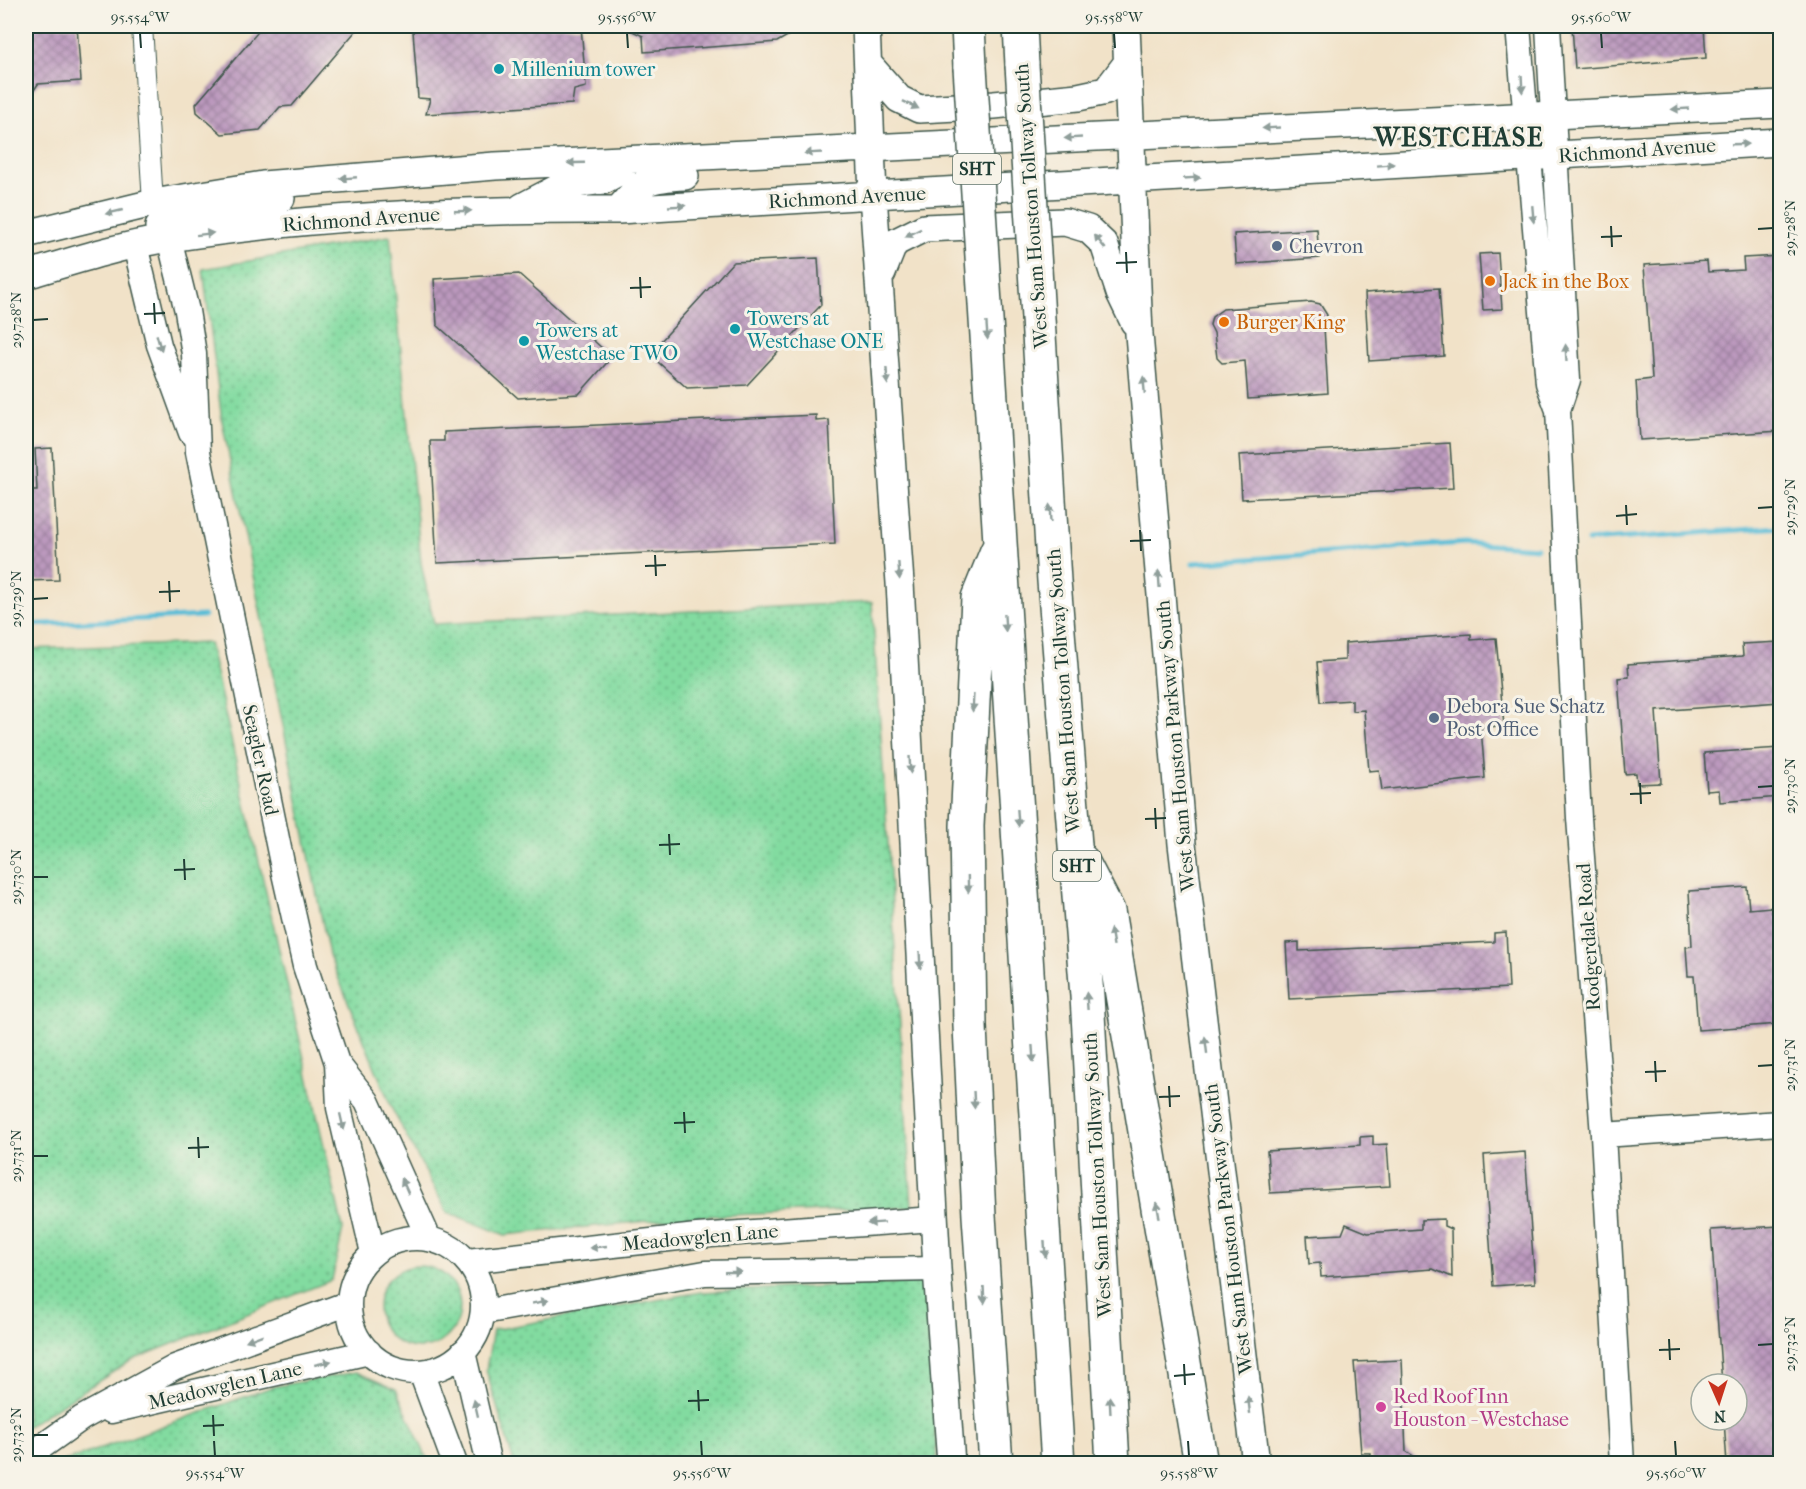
<svg xmlns="http://www.w3.org/2000/svg" width="1806" height="1489" font-family="'IM FELL French Canon',serif">
  <style>
    .grass { fill: url(#grass-dots); stroke: #508c6a; stroke-width: 1.5 }
    .lines { fill: none; stroke-linecap: round; stroke-linejoin: round }
    .stream { stroke: #58bdd7; stroke-width: 5 }
    .building { fill: url(#building-cross-hatch) }
    .minor-casing { stroke: #3e564a; stroke-width: 22 }
    .tertiary-casing { stroke: #3e564a; stroke-width: 27 }
    .secondary-casing { stroke: #3e564a; stroke-width: 30 }
    .motorway-casing { stroke: #3e564a; stroke-width: 36 }
    .minor { stroke: #fff; stroke-width: 20 }
    .tertiary { stroke: #fff; stroke-width: 24 }
    .secondary { stroke: #fff; stroke-width: 27 }
    .motorway { stroke: #fff; stroke-width: 33 }
    .motorway-bridge-casing { stroke: #3e564a; stroke-width: 36; stroke-linecap: butt }
    .motorway-bridge { stroke: #fff; stroke-width: 33 }
    .oneway { fill: #8f9e9a }
    .ticks { fill: none; stroke: #1f3d34; stroke-width: 2 }
    .culture-dot { fill: #0f9aa8; stroke: #f7f3e8; stroke-width: 2 }
    .service-dot { fill: #5c6f8a; stroke: #f7f3e8; stroke-width: 2 }
    .food-dot { fill: #e8710a; stroke: #f7f3e8; stroke-width: 2 }
    .hotel-dot { fill: #d1479c; stroke: #f7f3e8; stroke-width: 2 }
    .labels { text-anchor: middle; stroke-width: 6; stroke-linejoin: round; paint-order: stroke }
    .shield { fill: #f7f3e8; stroke: #60746a; stroke-width: 1.5 }
    .shield-label { font-size: 18px; font-weight: bold; fill: #1f3d34 }
    .culture-label { font-size: 20px; fill: #0d838f; stroke: #f7f3e8; text-anchor: start }
    .street-label { font-size: 20px; fill: #1f3d34; stroke: #f7f3e8 }
    .service-label { font-size: 20px; fill: #4e5e75; stroke: #f7f3e8; text-anchor: start }
    .food-label { font-size: 20px; fill: #c56008; stroke: #f7f3e8; text-anchor: start }
    .hotel-label { font-size: 20px; fill: #b23c85; stroke: #f7f3e8; text-anchor: start }
    .district-label { font-size: 26px; font-weight: bold; letter-spacing: 1.5px; fill: #1f3d34; stroke: #f7f3e8 }
    .neatline { fill: none; stroke: #1f3d34; stroke-width: 2 }
    .ticks-label { font-size: 15px; text-anchor: middle; fill: #1f3d34 }
  </style>
  <defs>
    <pattern id="grass-dots" width="8" height="8" patternUnits="userSpaceOnUse" patternTransform="scale(1.5)"><rect width="8" height="8" fill="#82dba0"/><path d="M2 2h.1M6 6h.1" fill="none" stroke="#6ab383" stroke-width="1.8" stroke-linecap="round"/></pattern>
    <pattern id="building-cross-hatch" width="8" height="8" patternUnits="userSpaceOnUse" patternTransform="scale(1.5)"><rect width="8" height="8" fill="#bc99be"/><path d="M0 0l8 8M0 8l8-8" fill="none" stroke="#987e9b"/></pattern>
  </defs>
  <rect width="100%" height="100%" fill="#f7f3e8"/>
  <filter id="ink" filterUnits="userSpaceOnUse"><feTurbulence type="fractalNoise" baseFrequency=".0167" numOctaves="2"/><feDisplacementMap in="SourceGraphic" scale="12" xChannelSelector="R" yChannelSelector="G"/><feConvolveMatrix kernelMatrix="1 2 1 2 8 2 1 2 1" color-interpolation-filters="sRGB"/></filter>
  <filter id="wash" filterUnits="userSpaceOnUse"><feTurbulence type="fractalNoise" baseFrequency=".008" numOctaves="4" result="noise"/><feDisplacementMap in="SourceGraphic" scale="24" xChannelSelector="R" yChannelSelector="G"/><feGaussianBlur stdDeviation="1.35" result="paint"/><feColorMatrix in="noise" values="0 0 0 0 0 0 0 0 0 0 0 0 0 0 0 0 0 1.4 0 .05"/><feComposite in="paint" operator="in"/></filter>
  <g filter="url(#wash)">
    <rect width="100%" height="100%" fill="#f1e2c8"/>
    <!-- grass -->
    <path class="grass" d="M390,236L421,563L434,624L872,602L912,1207L688,1217L505,1235L447,1212L392,1109L329,955L222,421L203,269Z
      M209,643L343,1229L332,1280L132,1360L26,1427V649Z
      M378 1307a41 41 0 1 1 82 0a41 41 0 1 1-82 0Z
      M925,1282L937,1463H514L486,1370L493,1330L701,1292Z
      M356,1372L396,1389L429,1463H60L272,1387Z"/>
    <g class="lines">
      <!-- stream -->
      <path class="stream" d="M1588,541L1780,527
        M1193,563L1465,543L1537,548
        M26,625L204,616"/>
    </g>
    <g id="blocks">
      <!-- building -->
      <path class="building" d="M26,26H77L81,81L38,84L26,102Z
        M263,26H360L292,106L280,107L260,130L222,134L197,112L196,104Z
        M424,26H581L586,87L574,90L572,104L426,114L430,99L418,98L413,31L424,29Z
        M622,26H805L777,42L644,52L643,36Z
        M1572,26H1704L1706,58L1575,69Z
        M1317,229L1319,258L1236,264L1234,234Z
        M1498,253L1502,309L1483,310L1479,254Z
        M1780,256V431L1640,440L1636,381L1652,379L1644,265L1707,261L1708,272L1744,270L1743,258Z
        M818,258L821,305L747,385L687,388L649,354L733,262Z
        M519,274L612,357L579,394L518,398L437,325L434,279Z
        M1439,288L1444,356L1369,361L1365,293Z
        M1311,302L1320,304L1327,315L1324,327L1328,393L1248,399L1245,361L1222,363L1217,358L1214,333L1210,325L1212,317L1223,309Z
        M816,415V421L829,420L835,544L437,563L430,441H444V432Z
        M1450,443L1453,488L1242,499L1239,455Z
        M52,448L59,580L26,581V490H37L35,449Z
        M1471,634V640L1496,638L1504,726L1481,727L1485,778L1382,790L1379,770L1369,771L1364,710L1352,711V700L1320,702L1317,662L1345,660V643Z
        M1780,642V702L1656,711L1661,783L1637,784L1636,773L1625,774L1618,678L1629,677L1628,664L1743,656L1742,644Z
        M1780,748V797L1720,802L1719,790L1707,791L1704,753Z
        M1747,887L1749,909L1771,907L1772,913L1780,912V1024L1698,1030L1694,976H1688L1686,947L1692,946L1689,891Z
        M1506,932L1509,988L1289,999L1286,943L1299,942V951L1494,942V933Z
        M1373,1136V1145L1387,1144L1390,1186L1270,1193L1267,1151L1360,1145V1137Z
        M1525,1152L1535,1283L1493,1286L1484,1155Z
        M1444,1219V1226L1451,1229L1452,1277L1433,1269L1321,1277L1320,1263L1309,1264L1307,1236L1342,1234L1346,1224L1368,1233L1421,1229V1220Z
        M1780,1226V1464H1727L1724,1420H1737V1384H1722L1711,1230Z
        M1402,1360L1406,1451L1425,1464H1371V1453H1361L1354,1362Z"/>
    </g>
  </g>
  <g filter="url(#ink)">
    <use href="#blocks" fill-opacity="0" stroke="#3e564a" stroke-width="1.5"/>
    <g class="lines">
      <defs>
        <path id="minor" d="M142,26L153,203"/>
        <path id="tertiary" d="M1518,26L1548,383L1558,410L1579,818L1603,1135L1622,1464
          M1548,26L1568,380L1558,410
          M169,238L187,311L194,354L198,452L284,873L305,966L337,1063L339,1108L373,1253
          M135,245L159,345L191,433
          M337,1063L367,1101L429,1239
          M1603,1135L1780,1123
          M349 1305a67 67 0 1 1 134 0a67 67 0 1 1-134 0Z
          M467,1261L697,1236L934,1219
          M483,1312L705,1273L937,1269
          M463,1352L489,1464
          M421,1372L455,1464
          M111,1411L369,1352
          M26,1458L82,1418L175,1367L349,1303"/>
        <path id="secondary" d="M866,26L873,195L900,583L937,1269L951,1464
          M1126,26L1139,334L1182,844L1256,1464
          M869,65L899,99L919,109L994,105L1078,97L1106,91L1128,62
          M522,207L564,185L604,180L622,170
          M618,210C644,180 646,178 685,176
          M159,227L177,219L274,202L281,198
          M26,234L153,203L263,185L495,166L1780,104
          M882,273L894,243L924,228L1065,222L1088,229L1104,244L1120,293L1134,322
          M26,275C72,261 122,245 170,238C319,215 469,209 618,210L1780,142"/>
        <path id="motorway" d="M968,26L970,67
          M1020,26L1022,65
          M1035,269L1054,581L1087,996L1113,1464
          M983,272L1058,1464
          M1082,861L1108,911L1201,1464
          M996,1464L979,1216L970,1026L967,826L978,598L997,551"/>
      </defs>
      <!-- minor casing -->
      <use href="#minor" class="minor-casing"/>
      <!-- tertiary casing -->
      <use href="#tertiary" class="tertiary-casing"/>
      <!-- secondary casing -->
      <use href="#secondary" class="secondary-casing"/>
      <!-- motorway casing -->
      <use href="#motorway" class="motorway-casing"/>
      <!-- minor -->
      <use href="#minor" class="minor"/>
      <!-- tertiary -->
      <use href="#tertiary" class="tertiary"/>
      <!-- secondary -->
      <use href="#secondary" class="secondary"/>
      <!-- motorway -->
      <use href="#motorway" class="motorway"/>
      <defs>
        <path id="motorway-bridge" d="M1022,65L1035,269
          M970,67L983,272"/>
      </defs>
      <!-- motorway-bridge casing -->
      <use href="#motorway-bridge" class="motorway-bridge-casing"/>
      <!-- motorway-bridge -->
      <use href="#motorway-bridge" class="motorway-bridge"/>
    </g>
    <!-- one-way arrows -->
    <defs><path id="oneway-solid" d="M-6-.8H1V-3.2L6.5 0L1 3.2V.8H-6Z" transform="scale(1.5)"/></defs>
    <g class="oneway">
      <use href="#oneway-solid" transform="translate(1522 84) rotate(87)"/>
      <use href="#oneway-solid" transform="translate(911 105) rotate(26)"/>
      <use href="#oneway-solid" transform="translate(1680 109) rotate(177)"/>
      <use href="#oneway-solid" transform="translate(1271 128) rotate(177)"/>
      <use href="#oneway-solid" transform="translate(1073 138) rotate(177)"/>
      <use href="#oneway-solid" transform="translate(1740 144) rotate(-2)"/>
      <use href="#oneway-solid" transform="translate(813 153) rotate(177)"/>
      <use href="#oneway-solid" transform="translate(576 163) rotate(178)"/>
      <use href="#oneway-solid" transform="translate(1386 165) rotate(-4)"/>
      <use href="#oneway-solid" transform="translate(348 178) rotate(175)"/>
      <use href="#oneway-solid" transform="translate(1192 178) rotate(-3)"/>
      <use href="#oneway-solid" transform="translate(677 206) rotate(-3)"/>
      <use href="#oneway-solid" transform="translate(463 211) rotate(-2)"/>
      <use href="#oneway-solid" transform="translate(114 212) rotate(167)"/>
      <use href="#oneway-solid" transform="translate(1533 214) rotate(85)"/>
      <use href="#oneway-solid" transform="translate(913 233) rotate(153)"/>
      <use href="#oneway-solid" transform="translate(205 234) rotate(-7)"/>
      <use href="#oneway-solid" transform="translate(1100 242) rotate(-129)"/>
      <use href="#oneway-solid" transform="translate(987 331) rotate(86)"/>
      <use href="#oneway-solid" transform="translate(159 343) rotate(74)"/>
      <use href="#oneway-solid" transform="translate(1566 353) rotate(-93)"/>
      <use href="#oneway-solid" transform="translate(887 376) rotate(86)"/>
      <use href="#oneway-solid" transform="translate(1144 385) rotate(-95)"/>
      <use href="#oneway-solid" transform="translate(1050 513) rotate(-93)"/>
      <use href="#oneway-solid" transform="translate(899 571) rotate(86)"/>
      <use href="#oneway-solid" transform="translate(1159 579) rotate(-94)"/>
      <use href="#oneway-solid" transform="translate(1005 623) rotate(86)"/>
      <use href="#oneway-solid" transform="translate(973 703) rotate(93)"/>
      <use href="#oneway-solid" transform="translate(910 765) rotate(87)"/>
      <use href="#oneway-solid" transform="translate(1018 818) rotate(86)"/>
      <use href="#oneway-solid" transform="translate(968 884) rotate(89)"/>
      <use href="#oneway-solid" transform="translate(1112 937) rotate(-100)"/>
      <use href="#oneway-solid" transform="translate(920 960) rotate(87)"/>
      <use href="#oneway-solid" transform="translate(1087 1001) rotate(-94)"/>
      <use href="#oneway-solid" transform="translate(1206 1045) rotate(-97)"/>
      <use href="#oneway-solid" transform="translate(1033 1054) rotate(86)"/>
      <use href="#oneway-solid" transform="translate(974 1100) rotate(87)"/>
      <use href="#oneway-solid" transform="translate(342 1122) rotate(77)"/>
      <use href="#oneway-solid" transform="translate(405 1186) rotate(-114)"/>
      <use href="#oneway-solid" transform="translate(1158 1210) rotate(-100)"/>
      <use href="#oneway-solid" transform="translate(876 1223) rotate(176)"/>
      <use href="#oneway-solid" transform="translate(598 1247) rotate(174)"/>
      <use href="#oneway-solid" transform="translate(1045 1249) rotate(86)"/>
      <use href="#oneway-solid" transform="translate(733 1272) rotate(-1)"/>
      <use href="#oneway-solid" transform="translate(984 1295) rotate(87)"/>
      <use href="#oneway-solid" transform="translate(540 1302) rotate(-10)"/>
      <use href="#oneway-solid" transform="translate(254 1338) rotate(160)"/>
      <use href="#oneway-solid" transform="translate(323 1363) rotate(-13)"/>
      <use href="#oneway-solid" transform="translate(1110 1405) rotate(-93)"/>
      <use href="#oneway-solid" transform="translate(1249 1405) rotate(-97)"/>
      <use href="#oneway-solid" transform="translate(476 1408) rotate(-103)"/>
    </g>
  </g>
  <!-- ticks -->
  <path class="ticks" d="M140,33L141,48M627,33L628,48M1114,33L1115,48M1601,33L1602,48M1611,226L1612,247M1758,229L1773,228M1601,237L1622,236M1126,252L1127,273M1116,263L1137,262M640,277L641,298M630,288L651,287M154,303L155,324M144,314L165,313M33,320L48,319M1626,505L1627,525M1758,508L1773,507M1616,516L1637,514M1140,530L1141,551M1130,541L1151,540M655,555L656,576M645,566L666,565M169,581L170,602M159,592L180,591M33,599L48,598M1640,783L1641,804M1758,787L1773,786M1630,794L1651,793M1155,808L1156,829M1145,819L1166,818M669,834L670,855M659,845L680,844M184,859L185,880M174,870L195,869M33,877H48M1655,1061L1656,1082M1758,1066L1773,1065M1645,1072L1666,1071M1169,1086L1170,1107M1159,1097L1180,1096M684,1112L685,1133M674,1123L695,1122M198,1137L199,1158M188,1148L209,1147M33,1156H48M1669,1339L1670,1360M1758,1345L1773,1344M1659,1350L1680,1349M1184,1364L1185,1385M1174,1376L1195,1374M698,1390L699,1411M688,1401L709,1400M213,1415L214,1436M203,1426L224,1425M33,1435H48M214,1441L215,1456M701,1441L702,1456M1188,1441L1189,1456M1675,1441L1676,1456"/>
  <!-- markers -->
  <g class="culture-dot">
    <circle cx="499" cy="69" r="6"/>
    <circle cx="735" cy="329" r="6"/>
    <circle cx="524" cy="341" r="6"/>
  </g>
  <g class="service-dot">
    <circle cx="1277" cy="246" r="6"/>
    <circle cx="1434" cy="718" r="6"/>
  </g>
  <g class="food-dot">
    <circle cx="1490" cy="281" r="6"/>
    <circle cx="1224" cy="322" r="6"/>
  </g>
  <circle class="hotel-dot" cx="1381" cy="1407" r="6"/>
  <g class="labels">
    <!-- shield labels -->
    <g class="shield">
      <rect x="953" y="154" width="48" height="30" rx="4.5"/>
      <rect x="1053" y="851" width="48" height="30" rx="4.5"/>
    </g>
    <g class="shield-label">
      <text x="977" y="175">SHT</text>
      <text x="1077" y="872">SHT</text>
    </g>
    <!-- culture labels -->
    <g class="culture-label">
      <text x="511" y="76">Millenium tower</text>
      <text x="747" y="325">Towers at<tspan x="747" dy="23">Westchase ONE</tspan></text>
      <text x="536" y="337">Towers at<tspan x="536" dy="23">Westchase TWO</tspan></text>
    </g>
    <!-- street labels -->
    <g class="street-label">
      <text transform="translate(1637 150) rotate(-4)" y="7">Richmond Avenue</text>
      <text transform="translate(847 197) rotate(-3)" y="7">Richmond Avenue</text>
      <text transform="translate(1031 206) rotate(-94)" y="7">West Sam Houston Tollway South</text>
      <text transform="translate(361 219) rotate(-4)" y="7">Richmond Avenue</text>
      <text transform="translate(1063 691) rotate(-94)" y="7">West Sam Houston Tollway South</text>
      <text transform="translate(1175 746) rotate(-95)" y="7">West Sam Houston Parkway South</text>
      <text transform="translate(261 760) rotate(78)" y="7">Seagler Road</text>
      <text transform="translate(1588 937) rotate(-94)" y="7">Rodgerdale Road</text>
      <text transform="translate(1097 1175) rotate(-93)" y="7">West Sam Houston Tollway South</text>
      <text transform="translate(1228 1229) rotate(-97)" y="7">West Sam Houston Parkway South</text>
      <text transform="translate(700 1237) rotate(-5)" y="7">Meadowglen Lane</text>
      <text transform="translate(225 1385) rotate(-13)" y="7">Meadowglen Lane</text>
    </g>
    <!-- service labels -->
    <g class="service-label">
      <text x="1289" y="253">Chevron</text>
      <text x="1446" y="713">Debora Sue Schatz<tspan x="1446" dy="23">Post Office</tspan></text>
    </g>
    <!-- food labels -->
    <g class="food-label">
      <text x="1502" y="288">Jack in the Box</text>
      <text x="1236" y="329">Burger King</text>
    </g>
    <!-- hotel labels -->
    <g class="hotel-label">
      <text x="1393" y="1403">Red Roof Inn<tspan x="1393" dy="23">Houston - Westchase</tspan></text>
    </g>
    <!-- district labels -->
    <g class="district-label">
      <text x="1459" y="146">WESTCHASE</text>
    </g>
  </g>
  <!-- margin -->
  <rect width="1806" height="1489" fill="none" stroke="#f7f3e8" stroke-width="66"/>
  <!-- north arrow -->
  <g transform="translate(1719 1402) rotate(177)"><circle r="28" fill="#f7f3e8" stroke="#a1aaa0" stroke-width="1.5"/>
  <path d="M0-4.5L10 22L0 15L-10 22Z" fill="#c8321e"/>
  <text y="-9" font-size="16" font-weight="bold" text-anchor="middle" fill="#1f3d34">N</text>
  </g>
  <rect x="33" y="33" width="1740" height="1423" class="neatline"/>
  <g class="ticks-label">
    <text x="140" y="22">95.554°W</text>
    <text x="627" y="22">95.556°W</text>
    <text x="1114" y="22">95.558°W</text>
    <text x="1601" y="22">95.560°W</text>
    <text transform="translate(1790 228) rotate(-90)" y="5">29.728°N</text>
    <text transform="translate(16 320) rotate(-90)" y="5">29.728°N</text>
    <text transform="translate(1790 507) rotate(-90)" y="5">29.729°N</text>
    <text transform="translate(16 599) rotate(-90)" y="5">29.729°N</text>
    <text transform="translate(1790 786) rotate(-90)" y="5">29.730°N</text>
    <text transform="translate(16 877) rotate(-90)" y="5">29.730°N</text>
    <text transform="translate(1790 1065) rotate(-90)" y="5">29.731°N</text>
    <text transform="translate(16 1156) rotate(-90)" y="5">29.731°N</text>
    <text transform="translate(1790 1344) rotate(-90)" y="5">29.732°N</text>
    <text transform="translate(16 1435) rotate(-90)" y="5">29.732°N</text>
    <text x="215" y="1478">95.554°W</text>
    <text x="702" y="1478">95.556°W</text>
    <text x="1189" y="1478">95.558°W</text>
    <text x="1676" y="1478">95.560°W</text>
  </g>
</svg>
